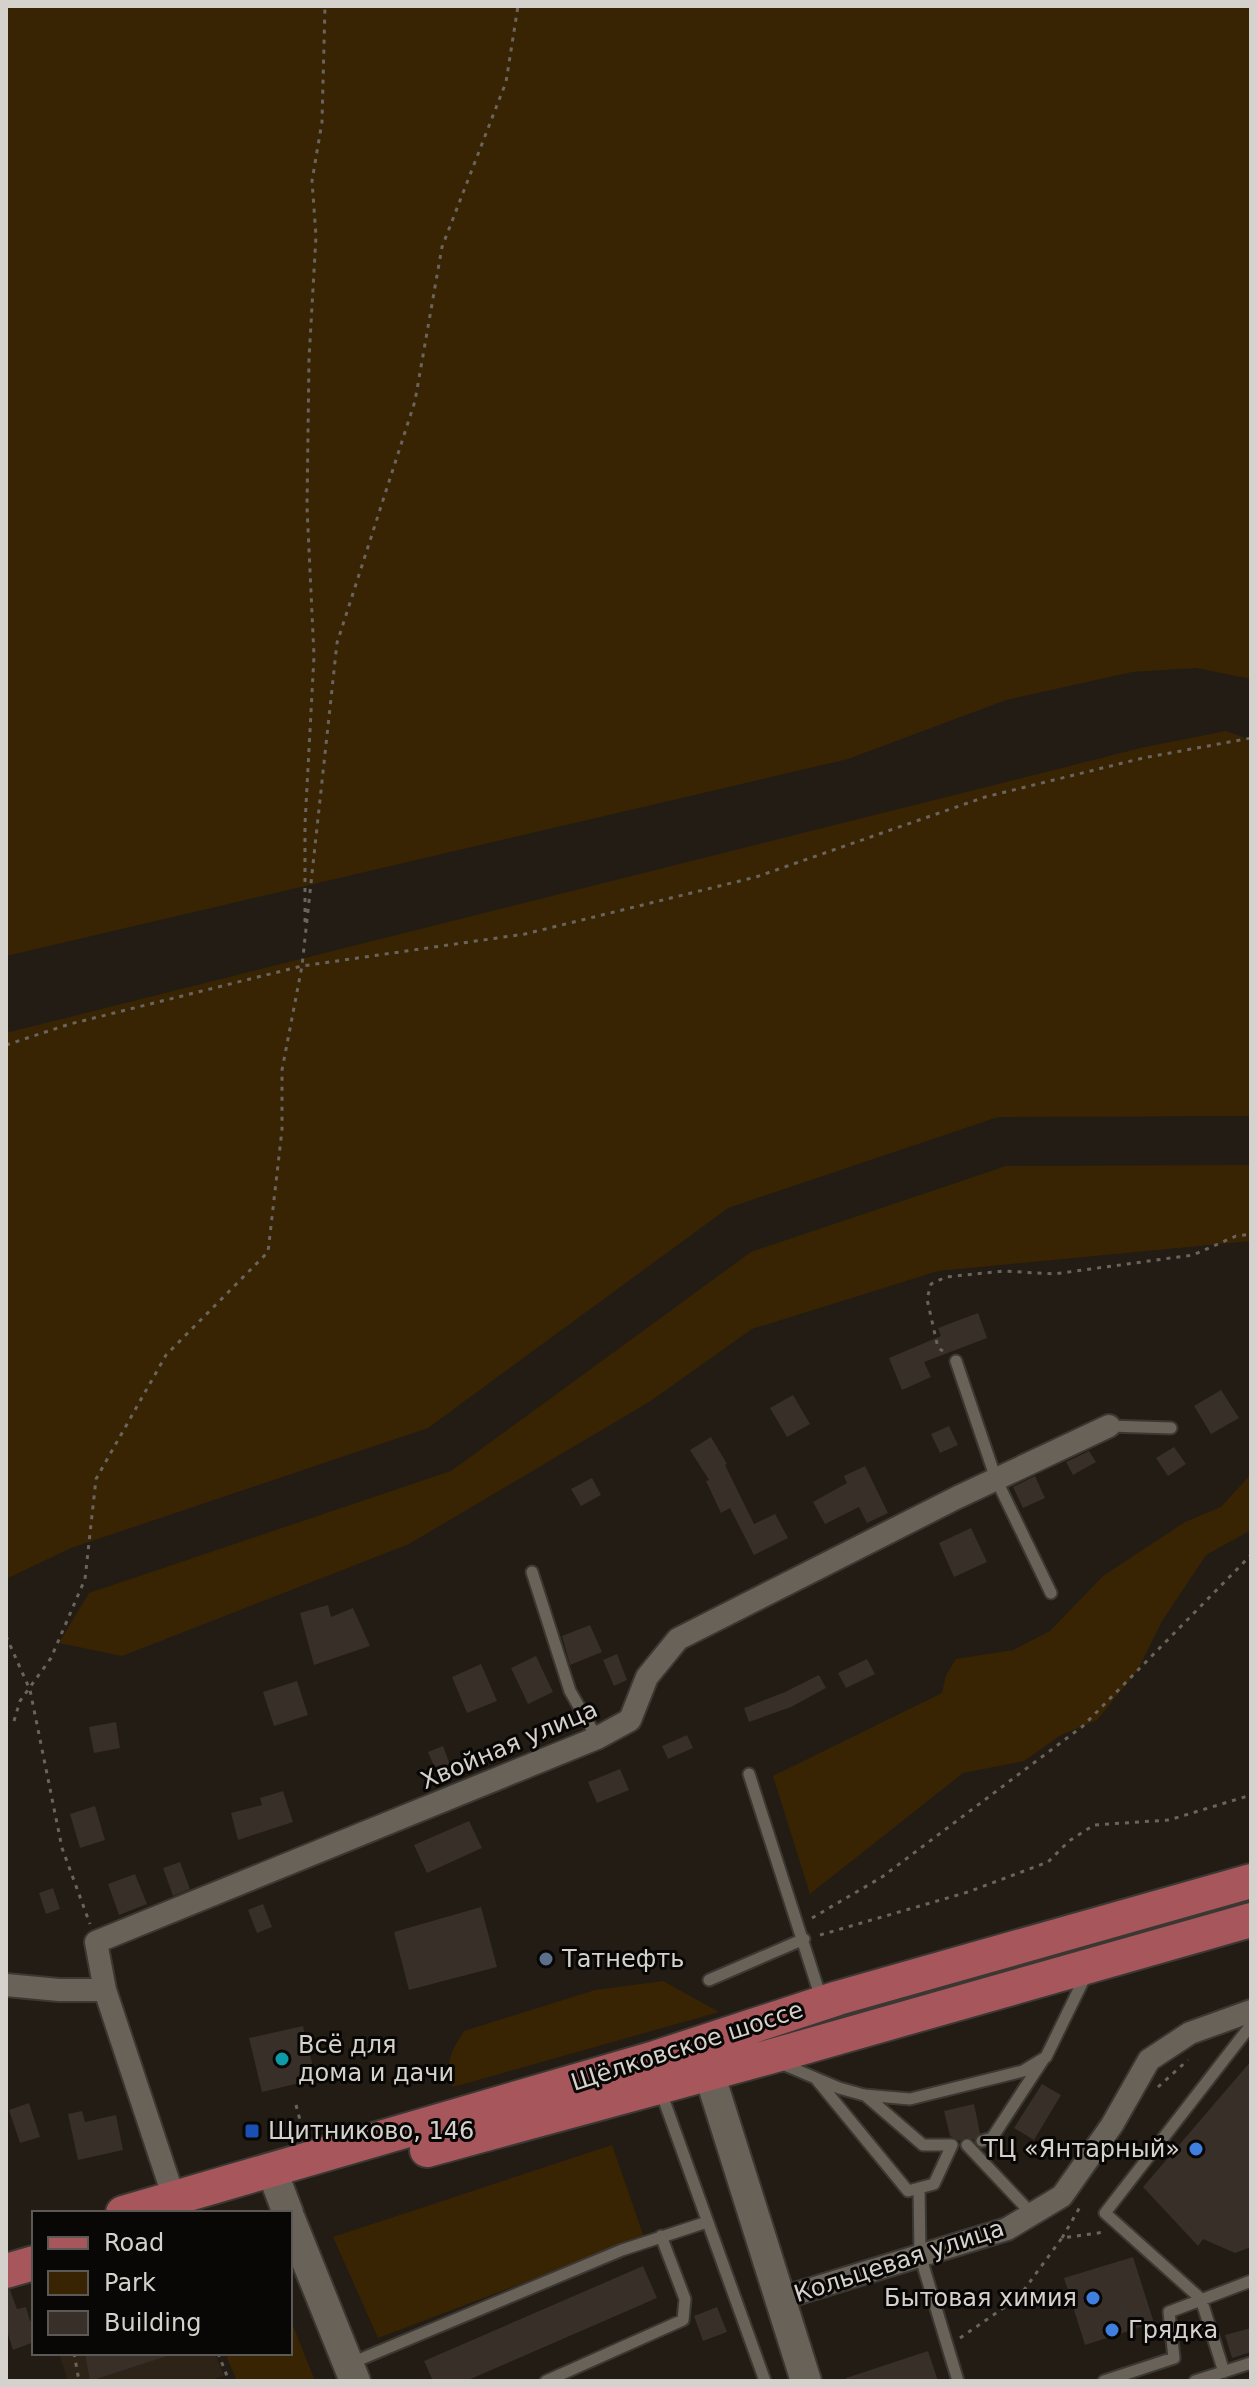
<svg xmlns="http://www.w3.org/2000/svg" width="1257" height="2387" font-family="'DejaVu Sans',sans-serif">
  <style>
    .built { fill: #2d2417 }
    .green { fill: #382403 }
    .building { fill: #372f28 }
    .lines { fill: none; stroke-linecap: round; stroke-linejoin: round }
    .lane-casing { stroke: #3b3732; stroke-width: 15 }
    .street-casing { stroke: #3b3732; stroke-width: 26 }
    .secondary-casing { stroke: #3b3732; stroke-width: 34 }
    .primary-casing { stroke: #3b3732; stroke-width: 38 }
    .path { stroke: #6a645e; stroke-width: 3; stroke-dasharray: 4 6; stroke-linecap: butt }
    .lane { stroke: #696259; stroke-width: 11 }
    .street { stroke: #696259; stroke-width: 22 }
    .secondary { stroke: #696259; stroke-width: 30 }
    .primary { stroke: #a7575c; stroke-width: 34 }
    .service-dot { fill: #5c6f8a; stroke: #090705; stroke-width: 3 }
    .culture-dot { fill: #0f9aa8; stroke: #090705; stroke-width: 3 }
    .transit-dot { fill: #1a4fb4; stroke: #090705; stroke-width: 3 }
    .shop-dot { fill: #3f7fe0; stroke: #090705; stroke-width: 3 }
    .labels { text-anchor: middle; stroke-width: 6; stroke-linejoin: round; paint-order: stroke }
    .street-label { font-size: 24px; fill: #d5d1cc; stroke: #090705 }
    .poi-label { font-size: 24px; fill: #d5d1cc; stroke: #090705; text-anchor: start }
  </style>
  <rect width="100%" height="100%" fill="#221c14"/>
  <!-- built -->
  <path class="built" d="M59,2353H215L224,2376L208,2381H68Z"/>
  <!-- green -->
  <path class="green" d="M6,6H1251V679L1196,668L1132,672L1006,700L848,759L6,956Z
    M1226,731L1251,740V1116L998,1117L728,1208L428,1428L71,1548L6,1579V1033L1145,747Z
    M1251,1165V1241L938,1271L752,1329L649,1402L409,1544L122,1656L59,1643L89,1593L451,1471L751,1252L1006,1166Z
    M1251,1474V1530L1206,1555L1162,1621L1137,1671L1097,1720L1061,1735L1024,1761L963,1773L810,1894L773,1776L942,1693L946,1675L956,1659L1013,1650L1050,1631L1103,1576L1185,1522L1221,1507Z
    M663,1981L719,2012L453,2087C444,2064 451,2051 464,2031L595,1990Z
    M612,2145L644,2237L378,2338L333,2237Z
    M290,2318L315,2381H237L225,2353H290Z"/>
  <!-- building -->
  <path class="building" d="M978,1313L987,1338L924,1362L931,1377L902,1390L889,1358L941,1336L938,1328Z
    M1221,1390L1239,1418L1211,1434L1194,1406Z
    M793,1395L810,1424L787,1437L770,1408Z
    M949,1426L958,1445L940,1453L931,1434Z
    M711,1437L727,1464L725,1465L754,1524L775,1514L788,1538L754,1555L730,1508L721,1513L706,1481L709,1480L690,1450Z
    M1174,1447L1186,1464L1168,1476L1156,1458Z
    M1089,1451L1096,1462L1073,1475L1066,1462Z
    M865,1466L888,1513L867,1523L859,1507L825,1524L813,1502L847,1483L844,1476Z
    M1035,1476L1045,1498L1023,1508L1013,1487Z
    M592,1478L601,1495L581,1506L571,1489Z
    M971,1528L987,1562L954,1577L939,1543Z
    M328,1605L331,1617L353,1608L370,1646L314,1665L300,1613Z
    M590,1625L602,1652L570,1665L562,1636Z
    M617,1654L627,1680L614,1686L603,1660Z
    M536,1656L553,1692L528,1704L511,1668Z
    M867,1659L875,1674L846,1688L838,1673Z
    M481,1664L497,1701L467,1713L452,1677Z
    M819,1675L826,1688L791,1707L749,1722L744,1708L785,1692Z
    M297,1681L308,1715L274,1726L263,1692Z
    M116,1722L120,1748L94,1753L89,1727Z
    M687,1735L693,1748L668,1759L662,1746Z
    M443,1746L451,1768L437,1773L428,1752Z
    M620,1769L629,1790L597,1803L588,1782Z
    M283,1791L293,1822L238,1840L231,1813L262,1805L260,1798Z
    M95,1806L105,1840L80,1848L70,1814Z
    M469,1821L482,1848L427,1873L414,1845Z
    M180,1862L190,1889L173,1896L163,1868Z
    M135,1874L147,1904L119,1915L108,1884Z
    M53,1888L60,1909L46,1914L39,1893Z
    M263,1904L272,1927L257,1933L248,1910Z
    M481,1907L497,1967L409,1990L394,1932Z
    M303,2026L316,2079L262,2092L249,2038Z
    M1251,2061V2247L1235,2253L1203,2239L1198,2246L1143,2187Z
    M1042,2084L1061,2095L1034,2140L1014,2128Z
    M29,2103L40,2137L20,2143L9,2110Z
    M974,2104L980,2133L974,2140L966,2137L960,2141L950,2136L944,2111Z
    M82,2111L85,2122L116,2115L123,2150L78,2160L68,2114Z
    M1133,2257L1154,2323L1085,2345L1064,2278Z
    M643,2266L657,2298L466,2381H433L424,2361Z
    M6,2290H10L17,2309L26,2307L30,2321L34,2319V2342L13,2350L6,2328Z
    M717,2307L727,2332L703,2341L694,2316Z
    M1251,2328V2352L1232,2358L1225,2335Z
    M928,2351L938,2381H846V2378Z
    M85,2353H167V2356L90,2381Z"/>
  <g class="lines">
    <defs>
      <path id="lane" d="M956,1361L996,1479L1051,1593
        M1109,1426L1171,1428
        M532,1572L570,1691L597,1738
        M749,1774L821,1998
        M709,1980L804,1939
        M780,2063L839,2088L864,2095L910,2099L1023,2071L1046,2057L1086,1975
        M817,2080L908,2191L934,2184L952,2145H923L865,2095
        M661,2092L765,2381
        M982,2141L992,2138L1043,2060
        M967,2145L1032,2214
        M919,2188L920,2255L958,2381
        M349,2364L622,2250L707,2222
        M1224,2372L1201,2299L1105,2213L1251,2025
        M546,2381L683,2320L685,2299L661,2236
        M1104,2381L1174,2358L1169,2312L1251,2281
        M1195,2381L1251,2363"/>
      <path id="street" d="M6,1985L59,1990H105L174,2198
        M105,1990L96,1942L597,1738L630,1720L647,1677L678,1639L958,1497L1109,1426
        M779,2299L1007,2229L1062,2196L1112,2125L1149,2060L1190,2033L1251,2011"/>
      <path id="secondary" d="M709,2073L806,2381
        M272,2171L288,2213
        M290,2219L355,2381"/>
      <path id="primary" d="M427,2150L769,2057L1251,1920
        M123,2213L655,2058L838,1998L1251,1881
        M6,2271L34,2263"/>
    </defs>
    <!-- lane casing -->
    <use href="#lane" class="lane-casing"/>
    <!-- street casing -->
    <use href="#street" class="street-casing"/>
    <!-- secondary casing -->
    <use href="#secondary" class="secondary-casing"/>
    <!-- primary casing -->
    <use href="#primary" class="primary-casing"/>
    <!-- path -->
    <path class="path" d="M305,922V824L314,656L307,507L309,359L316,236L312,181L322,122L325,6
      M6,1045L70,1024L302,966L525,934L756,877L985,797L1143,758L1251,738
      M943,1351L938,1348L927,1299L931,1284L946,1277L1004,1271L1054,1274L1193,1255L1236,1236L1251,1234
      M6,1636L30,1690L62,1848L90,1924
      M14,1721L20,1701L51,1658L85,1579L96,1479L166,1355L268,1252L282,1130V1070L302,966L337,643L415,401L442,247L506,82L518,6
      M812,1918L882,1877L1083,1726L1251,1555
      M820,1935L968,1892L1048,1862L1069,1841L1094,1825L1169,1820L1251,1795
      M1158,2087L1188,2060
      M296,2105L301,2124
      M1062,2238L1080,2207
      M960,2338L1018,2298L1062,2238L1105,2232
      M74,2353L79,2381
      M218,2353L229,2381"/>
    <!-- lane -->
    <use href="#lane" class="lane"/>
    <!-- street -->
    <use href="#street" class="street"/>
    <!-- secondary -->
    <use href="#secondary" class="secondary"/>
    <!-- primary -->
    <use href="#primary" class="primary"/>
  </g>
  <!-- markers -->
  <circle class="service-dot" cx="546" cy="1959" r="8"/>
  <circle class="culture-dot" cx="282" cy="2059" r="8"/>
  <rect class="transit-dot" x="244" y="2123" width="16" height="16" rx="4"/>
  <g class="shop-dot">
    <circle cx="1196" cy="2149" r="8"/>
    <circle cx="1093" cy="2298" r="8"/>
    <circle cx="1112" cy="2330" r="8"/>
  </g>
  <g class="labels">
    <!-- street labels -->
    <g class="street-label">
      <text transform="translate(509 1745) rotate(-23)" y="8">Хвойная улица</text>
      <text transform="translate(687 2046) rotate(-18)" y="8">Щёлковское шоссе</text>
      <text transform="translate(899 2261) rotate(-18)" y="8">Кольцевая улица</text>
    </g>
    <!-- poi labels -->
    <g class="poi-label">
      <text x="562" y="1967">Татнефть</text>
      <text x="298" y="2053">Всё для<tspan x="298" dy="28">дома и дачи</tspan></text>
      <text x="268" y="2139">Щитниково, 146</text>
      <text x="1180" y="2157" text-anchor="end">ТЦ «Янтарный»</text>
      <text x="1077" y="2306" text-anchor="end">Бытовая химия</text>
      <text x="1128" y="2338">Грядка</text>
    </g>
  </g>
  <!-- border -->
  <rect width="1257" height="2387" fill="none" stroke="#d5d1cc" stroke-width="16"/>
  <!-- legend -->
  <rect x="32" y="2211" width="260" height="144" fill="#090705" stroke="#5b5855" stroke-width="2"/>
  <rect x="48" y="2237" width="40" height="12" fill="#a7575c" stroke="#5b5855" stroke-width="2"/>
  <text x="104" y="2251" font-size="24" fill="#d5d1cc">Road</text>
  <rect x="48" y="2271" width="40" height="24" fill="#382403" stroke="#5b5855" stroke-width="2"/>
  <text x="104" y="2291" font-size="24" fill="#d5d1cc">Park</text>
  <rect x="48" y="2311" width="40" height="24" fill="#372f28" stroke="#5b5855" stroke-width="2"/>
  <text x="104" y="2331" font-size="24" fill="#d5d1cc">Building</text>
</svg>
